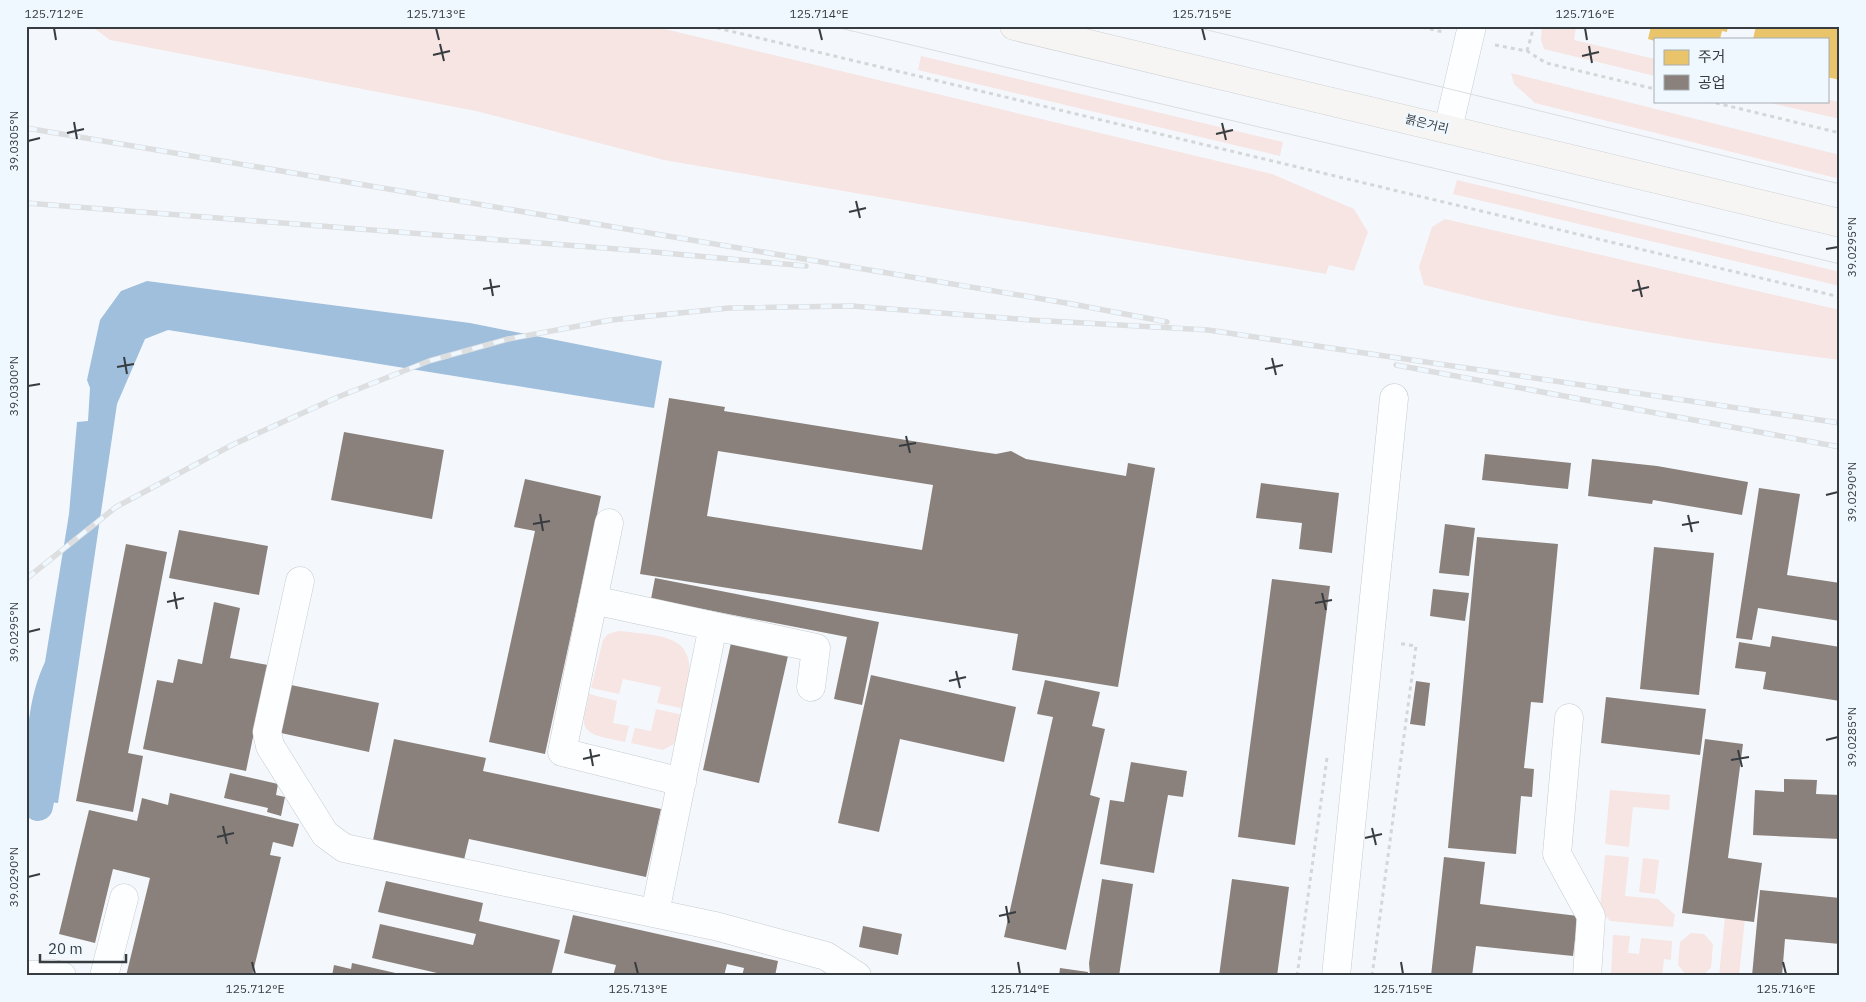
<svg xmlns="http://www.w3.org/2000/svg" width="1866" height="1002" font-family="'IBM Plex Sans','Noto Sans KR',sans-serif">
  <style>
    .green { fill: #f6e5e3 }
    .water { fill: #9fbfdc }
    .homes { fill: #e9c46a }
    .industry { fill: #8a817c; fill-rule: evenodd }
    .lines { fill: none; stroke-linecap: round; stroke-linejoin: round }
    .canal { stroke: #9fbfdc; stroke-width: 30 }
    .minor-casing { stroke: #c6cace; stroke-width: 29 }
    .major-casing { stroke: #cfd2d4; stroke-width: 29 }
    .path { stroke: #d4d7d8; stroke-width: 3; stroke-dasharray: 4 4; stroke-linecap: butt }
    .minor { stroke: #fdfeff; stroke-width: 28 }
    .major { stroke: #f7f5f4; stroke-width: 28 }
    .tram { stroke: #dddee0; stroke-width: 1 }
    .rail-casing { stroke: #dddee0; stroke-width: 5.5 }
    .rail { stroke: #f0f8ff; stroke-width: 4; stroke-dasharray: 11; stroke-linecap: butt }
    .ticks { fill: none; stroke: #373c40; stroke-width: 2 }
    .labels { text-anchor: middle; stroke-width: 5; stroke-linejoin: round; paint-order: stroke }
    .street-label { font-size: 12px; fill: #373c40; stroke: #f0f8ff }
    .neatline { fill: none; stroke: #373c40; stroke-width: 2 }
    .ticks-label { font-size: 12px; text-anchor: middle; fill: #373c40 }
  </style>
  <rect width="100%" height="100%" fill="#f4f8fc"/>
  <!-- green -->
  <path class="green" d="M91,26H652L1272,174L1354,209L1368,232L1354,271L1329,265L1326,274L664,160L476,111L110,40Z
    M1542,26H1576L1574,40L1655,59V76L1544,49L1541,40Z
    M921,56L1283,142L1280,156L918,70Z
    M1511,73L1840,155V179L1535,103L1514,84Z
    M1827,99L1840,102V119L1762,101H1827Z
    M1457,180L1840,272V286L1453,194Z
    M1445,219L1840,310V360C1700,343 1561,321 1424,285L1419,267L1432,227Z
    M618,631C683,637 699,639 685,709L657,703L661,687L623,679L619,694L591,688L603,640L608,634Z
    M589,694L617,701L613,723L629,726L625,742C614,739 584,737 584,722C584,714 588,703 589,694Z
    M656,709L683,715L674,744L663,750L631,743L635,728L651,731Z
    M1610,790L1670,795L1669,810L1633,807L1629,847L1605,844Z
    M1605,855L1629,857L1625,896L1658,899L1675,915L1673,927L1610,921L1600,909Z
    M1643,858L1659,860L1655,894L1639,892Z
    M1725,917L1745,918L1739,976H1719Z
    M1691,933L1704,934L1713,944L1711,968L1702,976H1687L1678,965L1680,942Z
    M1613,935L1630,936L1628,953L1639,954L1641,938L1672,941L1671,960L1664,959L1662,976H1611Z"/>
  <!-- water -->
  <path class="water" d="M147,281L470,323L662,361L654,408L168,330L145,339L117,404L58,803L26,800C26,753 25,704 45,662L69,514L77,422L88,421L90,388L87,380L100,320L121,291Z"/>
  <!-- homes -->
  <path class="homes" d="M1651,26H1728L1727,32L1722,31L1720,39L1664,38L1655,39V41L1648,39Z
    M1756,26H1840V80L1827,77V39H1753Z"/>
  <!-- industry -->
  <path class="industry" d="M669,398L725,407L724,411L975,451L996,454L1011,451L1026,459L1126,476L1128,463L1155,468L1118,687L1012,670L1018,634L640,574ZM718,451L933,485L922,550L707,516Z
    M344,432L444,450L432,519L331,500Z
    M1485,454L1571,463L1568,489L1482,480Z
    M1592,459L1657,466L1748,482L1742,515L1653,500L1652,504L1588,496Z
    M525,479L601,496L545,754L489,742L535,531L514,527Z
    M1261,483L1339,493L1332,553L1299,549L1302,523L1256,518Z
    M1759,488L1800,494L1787,575L1840,583V621L1758,608L1752,640L1736,638Z
    M1445,524L1475,528L1469,576L1439,573Z
    M179,530L268,546L259,595L169,578Z
    M1477,537L1558,544L1543,703L1531,702L1524,768L1534,769L1532,797L1521,796L1516,854L1448,848Z
    M126,544L167,552L128,753L143,756L133,812L76,801Z
    M1654,547L1714,553L1699,695L1640,689Z
    M655,578L879,622L862,705L834,699L847,637L651,599Z
    M1272,579L1330,586L1295,845L1238,837Z
    M1433,589L1469,593L1465,621L1430,616Z
    M214,602L240,608L230,658L268,665L246,771L143,749L157,680L173,683L178,659L202,664Z
    M1772,636L1840,647V701L1763,689L1766,672L1735,668L1739,642L1770,647Z
    M731,643L788,656L759,783L703,770Z
    M871,675L1016,707L1004,762L900,739L879,832L838,823Z
    M1045,680L1100,692L1092,726L1105,729L1090,795L1100,798L1066,950L1004,937L1053,717L1037,714Z
    M1416,681L1430,683L1425,726L1410,724Z
    M291,685L379,703L369,752L281,733Z
    M1606,697L1706,709L1700,755L1601,743Z
    M394,739L486,758L483,771L661,809L646,877L469,839L463,864L372,845Z
    M1705,739L1743,744L1728,858L1762,863L1754,922L1682,913Z
    M1131,762L1187,771L1183,797L1168,795L1154,873L1100,864L1110,800L1124,802Z
    M230,773L278,784L276,795L285,797L281,816L267,812L268,808L224,798Z
    M1784,779L1817,780L1816,794L1840,795V839L1753,835L1755,790L1784,792Z
    M170,793L299,824L293,847L273,842L270,855L281,857L252,976H126L150,878L113,869L95,943L59,934L89,810L137,821L142,798L168,805Z
    M1444,857L1485,862L1480,904L1578,916L1573,956L1476,946L1472,976H1431Z
    M1102,879L1133,884L1119,976H1090L1089,963Z
    M1232,879L1289,887L1277,976H1219Z
    M386,881L483,903L479,921L560,940L551,976H450L372,958L380,924L473,945L476,934L378,912Z
    M1760,890L1840,898V944L1785,939L1782,976H1752Z
    M573,915L778,961L775,976H742L744,968L727,964L724,976H613L616,965L564,953Z
    M863,926L902,934L898,955L859,947Z
    M352,963L404,975V976H332L334,965L351,969Z
    M1060,968L1088,972L1087,976H1059Z"/>
  <g class="lines">
    <!-- canal -->
    <path class="canal" d="M38,806L46,762"/>
    <defs>
      <path id="minor" d="M1448,129L1472,26
        M609,523L562,752L682,782
        M300,581L267,732L270,746L325,834L344,848L715,926L826,956L857,976
        M593,600L816,648L811,687
        M1569,718L1557,854L1591,916L1587,976
        M655,913L713,626
        M26,975L54,974L62,976
        M104,976L124,898
        M1336,976L1394,398"/>
      <path id="major" d="M1014,26L1840,223"/>
    </defs>
    <!-- minor casing -->
    <use href="#minor" class="minor-casing"/>
    <!-- major casing -->
    <use href="#major" class="major-casing"/>
    <!-- path -->
    <path class="path" d="M709,26L1840,297
      M1422,27L1443,32
      M1495,45L1527,51L1546,63L1655,89
      M1527,51L1534,26
      M1708,101L1840,133
      M1297,976L1327,758
      M1372,976L1416,646L1397,643"/>
    <!-- minor -->
    <use href="#minor" class="minor"/>
    <!-- major -->
    <use href="#major" class="major"/>
    <!-- tram -->
    <path class="tram" d="M831,26L1840,264
      M1191,26L1840,184"/>
    <defs>
      <path id="rail" d="M26,128L1072,304L1167,322
        M26,203L643,251L806,266
        M1396,365L1840,447
        M26,579L116,507L232,445L338,397L429,361L508,339L611,320L729,308L852,306L1031,320L1208,330L1840,423"/>
    </defs>
    <!-- rail casing -->
    <use href="#rail" class="rail-casing"/>
    <!-- rail -->
    <use href="#rail" class="rail"/>
  </g>
  <!-- ticks -->
  <path class="ticks" d="M54,28L56,40M436,28L439,40M819,28L822,40M1202,28L1205,40M1585,28L1587,40M440,44L444,61M1589,46L1592,63M433,55L450,51M1582,56L1599,52M74,122L77,139M1222,123L1226,140M67,133L84,129M1216,134L1233,130M28,141L40,138M856,201L860,218M849,212L866,208M1826,249L1838,247M490,279L493,296M1638,280L1642,297M483,289L500,286M1632,291L1649,287M124,357L127,374M1272,358L1276,375M117,367L134,364M1265,369L1283,365M28,386L40,384M906,436L910,453M899,446L916,443M1826,495L1838,492M540,514L543,531M1688,515L1692,532M533,524L550,521M1682,525L1699,522M174,592L177,609M1322,593L1326,610M167,602L184,598M1315,603L1332,600M28,632L40,629M956,671L960,688M949,681L966,677M1826,740L1838,737M590,749L593,766M1738,750L1742,767M583,759L600,755M1731,760L1749,757M223,826L227,844M1372,828L1376,845M217,837L234,833M1365,838L1382,834M28,877L40,874M1006,906L1009,923M999,916L1016,912M252,962L255,974M635,962L638,974M1018,962L1020,974M1401,962L1403,974M1783,962L1786,974"/>
  <g class="labels">
    <!-- street labels -->
    <g class="street-label">
      <text transform="translate(1427 124) rotate(14)" y="4">붉은거리</text>
    </g>
  </g>
  <!-- border -->
  <rect width="1866" height="1002" fill="none" stroke="#f0f8ff" stroke-width="55"/>
  <!-- legend -->
  <rect x="1654" y="38" width="175" height="65" fill="#f0f8ff" stroke="#a6adb3"/>
  <rect x="1664" y="50" width="25" height="15" fill="#e9c46a" stroke="#a6adb3"/>
  <text x="1698" y="62" font-size="15" fill="#373c40">주거</text>
  <rect x="1664" y="75" width="25" height="15" fill="#8a817c" stroke="#a6adb3"/>
  <text x="1698" y="88" font-size="15" fill="#373c40">공업</text>
  <!-- scale -->
  <path d="M40 954v8h86v-8" fill="none" stroke="#373c40" stroke-width="2.5"/>
  <text x="48" y="954" font-size="15" fill="#373c40" stroke="#f0f8ff" stroke-width="4" paint-order="stroke">20 m</text>
  <rect x="28" y="28" width="1810" height="946" class="neatline"/>
  <g class="ticks-label">
    <text x="54" y="18">125.712°E</text>
    <text x="436" y="18">125.713°E</text>
    <text x="819" y="18">125.714°E</text>
    <text x="1202" y="18">125.715°E</text>
    <text x="1585" y="18">125.716°E</text>
    <text transform="translate(14 141) rotate(-90)" y="4">39.0305°N</text>
    <text transform="translate(1852 247) rotate(-90)" y="4">39.0295°N</text>
    <text transform="translate(14 386) rotate(-90)" y="4">39.0300°N</text>
    <text transform="translate(1852 492) rotate(-90)" y="4">39.0290°N</text>
    <text transform="translate(14 632) rotate(-90)" y="4">39.0295°N</text>
    <text transform="translate(1852 737) rotate(-90)" y="4">39.0285°N</text>
    <text transform="translate(14 877) rotate(-90)" y="4">39.0290°N</text>
    <text x="255" y="993">125.712°E</text>
    <text x="638" y="993">125.713°E</text>
    <text x="1020" y="993">125.714°E</text>
    <text x="1403" y="993">125.715°E</text>
    <text x="1786" y="993">125.716°E</text>
  </g>
</svg>
